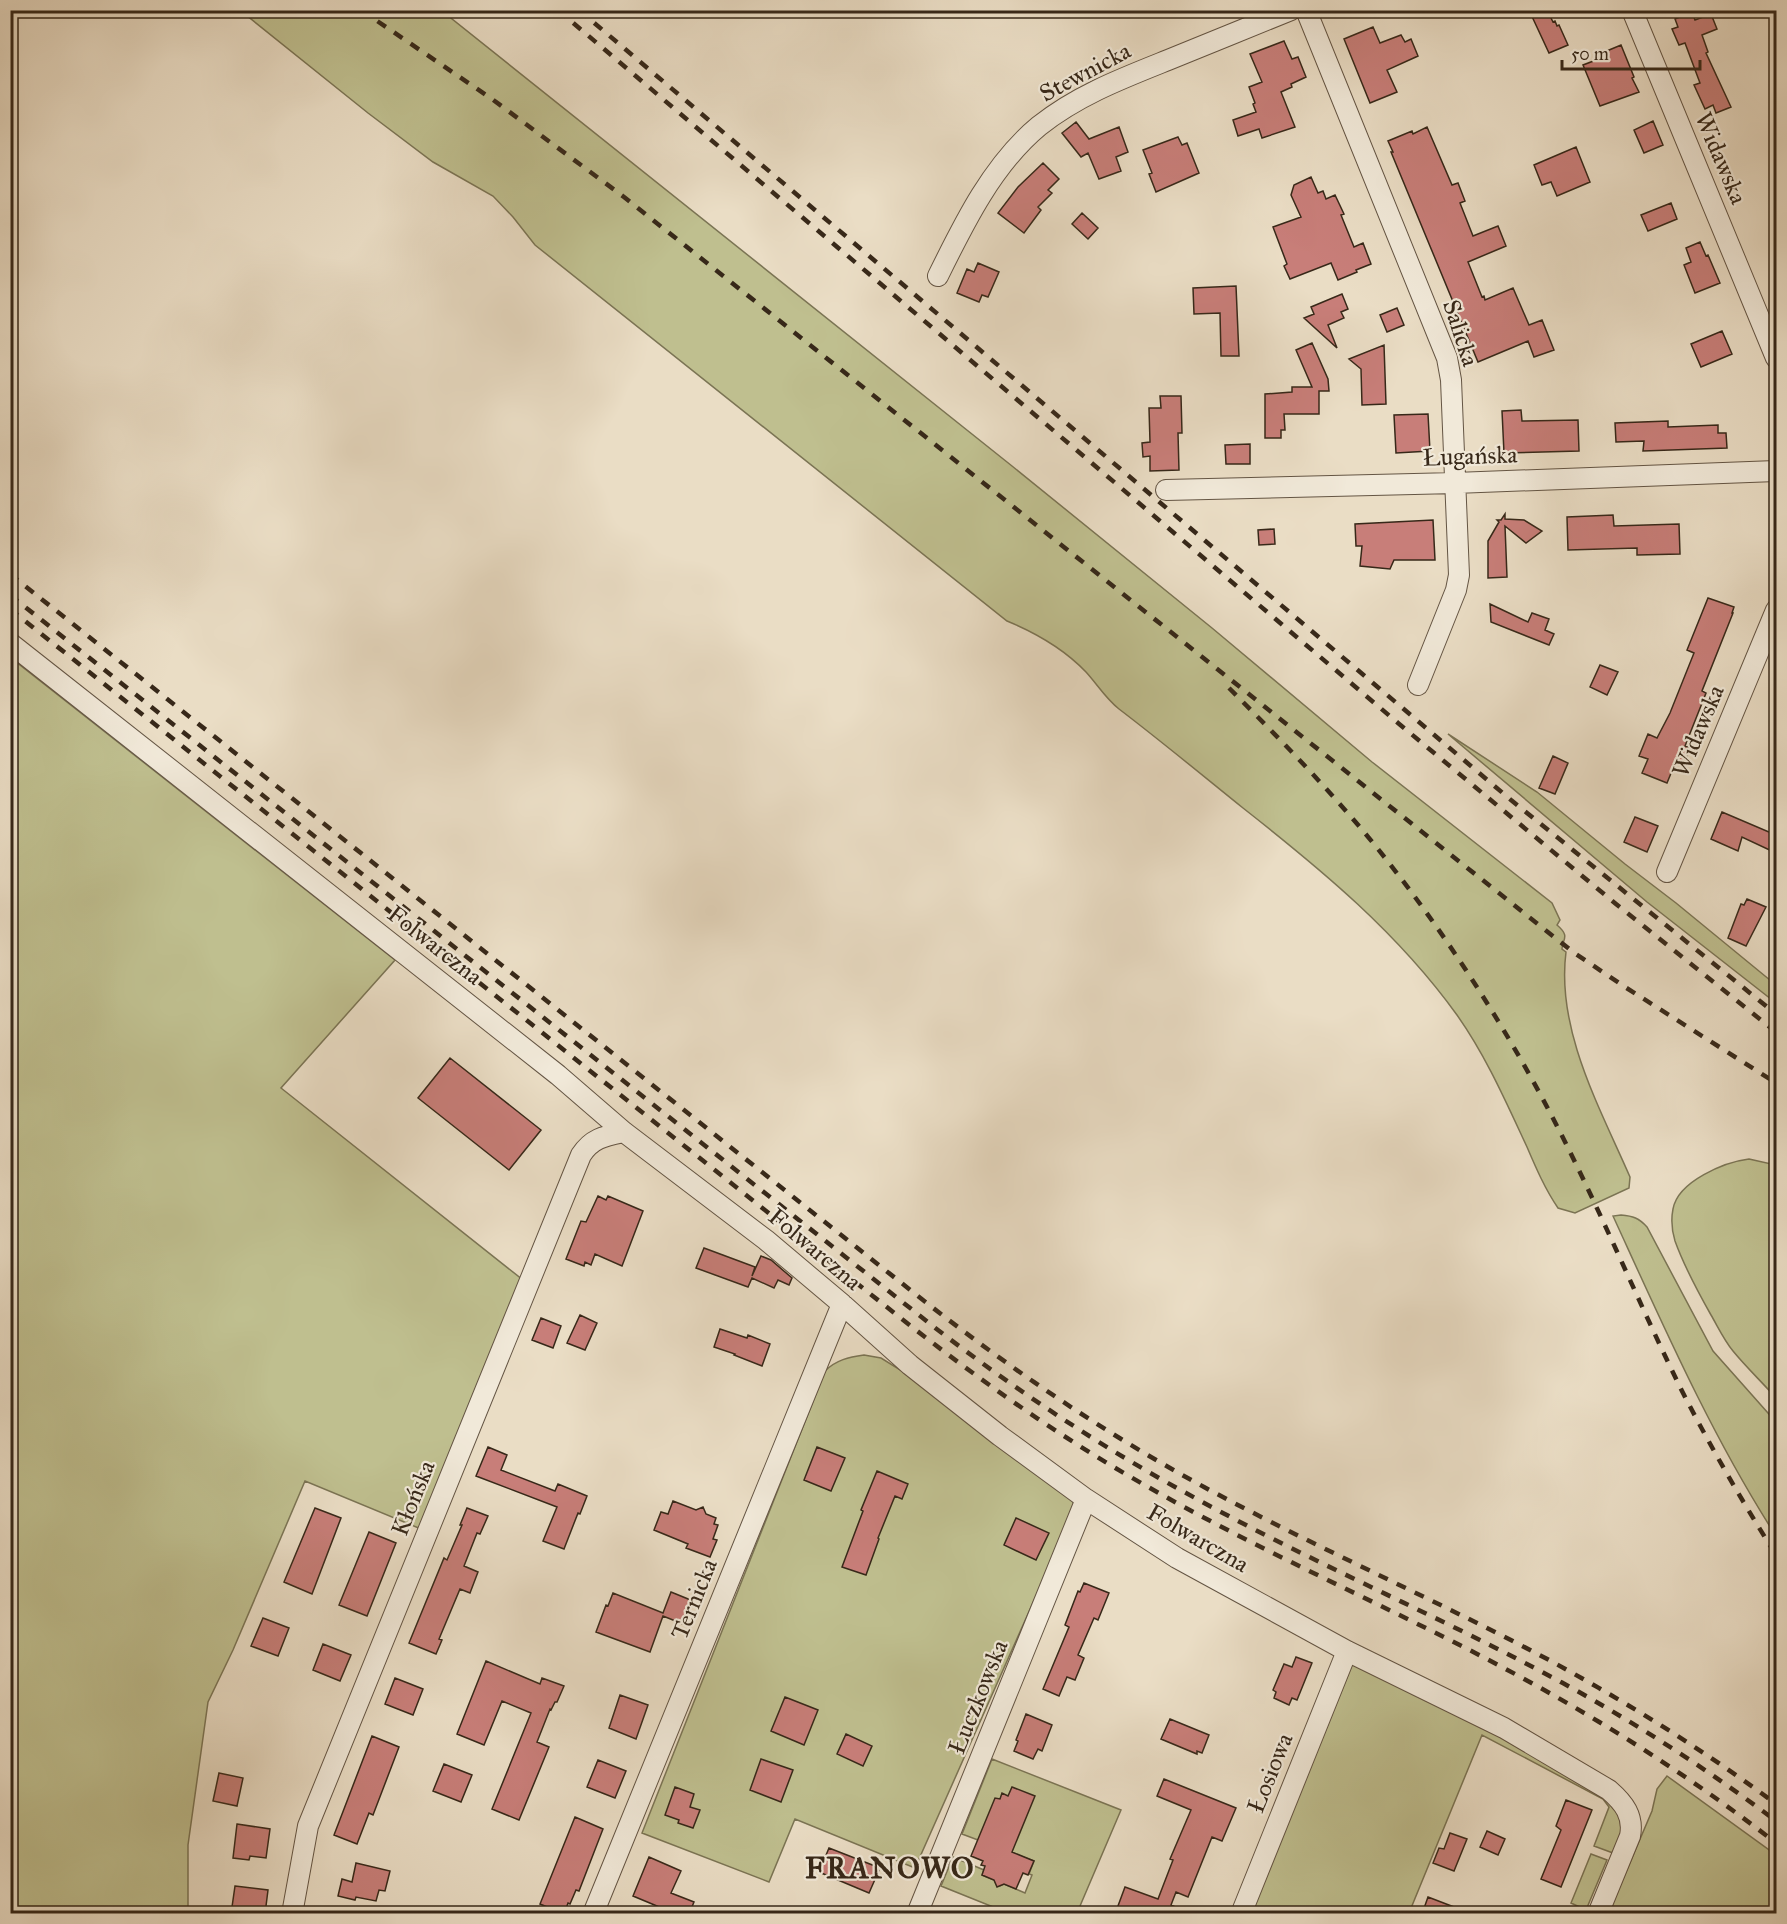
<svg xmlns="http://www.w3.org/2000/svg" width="1787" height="1924" font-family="'IM FELL Great Primer',serif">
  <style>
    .green { fill: #bfbf8f; stroke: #7b7454; stroke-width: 1.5 }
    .building { fill: #c87e79; stroke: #372819; stroke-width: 1.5 }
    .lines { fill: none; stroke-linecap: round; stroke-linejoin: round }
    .street-casing { stroke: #645544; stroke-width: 22 }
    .street { stroke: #f1e9d9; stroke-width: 20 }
    .rail { stroke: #372819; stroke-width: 4.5; stroke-dasharray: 10 10; stroke-linecap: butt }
    .labels { text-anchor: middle; stroke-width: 4.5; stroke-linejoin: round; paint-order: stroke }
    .street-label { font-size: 24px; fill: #372819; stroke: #f1e9d9 }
    .district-label { font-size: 30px; font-weight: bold; letter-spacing: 1.5px; fill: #372819; stroke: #f1e9d9 }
  </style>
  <rect width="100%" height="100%" fill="#eaddc5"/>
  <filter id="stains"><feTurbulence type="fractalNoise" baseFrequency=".00333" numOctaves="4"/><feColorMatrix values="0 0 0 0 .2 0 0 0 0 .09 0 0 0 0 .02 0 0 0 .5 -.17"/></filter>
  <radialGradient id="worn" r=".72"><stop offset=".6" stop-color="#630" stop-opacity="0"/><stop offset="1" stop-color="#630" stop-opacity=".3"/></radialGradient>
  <!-- green -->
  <path class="green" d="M241,11H442L1012,466L1212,628L1372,762L1552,903L1560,920L1557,925C1571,937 1562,939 1562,949L1566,952C1556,1030 1600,1108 1630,1177L1629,1188L1575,1213L1558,1208C1545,1189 1536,1168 1527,1147C1506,1102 1486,1056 1457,1015C1398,933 1322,870 1243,808C1202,775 1161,741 1119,709C1106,699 1097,684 1086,672C1064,649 1036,633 1007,621L535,245L513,217L493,196L433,162L368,113Z
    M11,658L395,960L281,1088L523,1280L421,1529L305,1481L233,1650L208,1702L188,1845V1913H11Z
    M1448,734L1537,792L1625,864L1676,903L1776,985V1003L1647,902Z
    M1749,1159L1776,1165V1398C1762,1382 1746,1367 1733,1351C1724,1340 1718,1327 1711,1315C1698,1292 1684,1266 1675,1241C1672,1231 1671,1219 1673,1209C1678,1181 1725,1162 1749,1159Z
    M1621,1215C1633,1216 1639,1218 1647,1227L1713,1351L1776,1422V1490L1770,1496L1776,1505V1536C1711,1435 1663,1325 1613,1216Z
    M864,1355L881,1358L928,1387L1071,1497L1074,1505L1072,1515L915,1868L795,1819L769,1882L642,1833L825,1371C836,1360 849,1357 864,1355Z
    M1357,1663L1416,1690L1604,1794L1622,1820L1621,1833L1613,1853L1594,1846L1609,1807L1603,1799L1482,1735L1409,1913L1251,1914L1352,1665Z
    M992,1759L1121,1810L1077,1913H1008L941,1886L953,1857L984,1870L982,1875L994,1880L996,1884L1000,1886L1004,1884L1025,1893L1032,1875L1029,1874L1034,1861L962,1834Z
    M1667,1776L1776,1855V1913L1608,1914L1652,1811L1657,1789Z
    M1591,1854L1607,1860L1586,1910L1571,1903Z"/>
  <!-- building -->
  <path class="building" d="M1529,10H1547L1553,22L1555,21L1557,26L1559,25L1568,45L1549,53Z
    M1692,12L1695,20L1711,14L1717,29L1702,35L1708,52L1706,53L1731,107L1716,113L1713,105L1705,109L1694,85L1700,83L1685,43L1679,45L1672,29L1678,27L1675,19Z
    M1373,27L1380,43L1401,35L1405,42L1411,39L1418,56L1387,70L1397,92L1370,103L1344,39Z
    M1284,41L1292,59L1298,57L1306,77L1291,84L1292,87L1281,92L1295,127L1262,138L1259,129L1238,136L1233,120L1256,112L1253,104L1255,103L1249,87L1262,82L1250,54Z
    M1621,45L1634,77L1632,78L1639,92L1600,106L1583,65L1604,57L1602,53Z
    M1653,121L1663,145L1644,153L1634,130Z
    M1076,122L1089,139L1119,127L1128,152L1116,157L1121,171L1099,179L1088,153L1081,157L1062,133Z
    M1427,127L1452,185L1458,183L1465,201L1460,203L1473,236L1498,226L1506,246L1468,262L1482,297L1484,296L1485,300L1513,288L1529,325L1542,320L1554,350L1534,357L1528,341L1478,362L1391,152H1393L1388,141L1412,131L1413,134Z
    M1178,137L1182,145L1187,143L1199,173L1156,192L1149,174L1152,173L1143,150Z
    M1576,147L1590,182L1557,196L1551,182L1542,185L1534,165Z
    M1043,163L1059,179L1048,190L1052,193L1038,207L1041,210L1024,233L998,213L1018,187Z
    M1311,177L1318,193L1323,191L1326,199L1335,195L1344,214L1341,215L1354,247L1363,243L1371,264L1356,270L1357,272L1338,280L1331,263L1290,279L1284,266L1287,264L1273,227L1301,217L1291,195L1294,185Z
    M1671,203L1677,219L1648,231L1641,215Z
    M1082,213L1098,228L1088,239L1072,224Z
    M1700,242L1706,256L1708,255L1720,283L1695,293L1684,265L1691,262L1686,248Z
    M978,263L999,272L988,297L982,295L979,302L957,293L967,269L974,272Z
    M1236,286L1239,356H1221L1220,313L1194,314L1193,288Z
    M1342,294L1348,309L1341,312L1344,318L1328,325L1337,348L1304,318L1314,314L1311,307Z
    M1397,308L1404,325L1387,332L1380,315Z
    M1722,331L1732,354L1701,367L1691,344Z
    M1312,343L1328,379L1329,391H1319V414H1284L1285,430H1281V438H1265V394L1292,392V387H1312L1296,350Z
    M1384,345L1386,404L1362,405L1361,369L1349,359Z
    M1160,396H1181L1182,433H1178L1179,470L1150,471V456L1143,457L1142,443L1150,442L1149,408H1161Z
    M1521,410L1522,421L1578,420L1579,451L1504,453L1502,411Z
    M1428,414L1430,451L1396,453L1394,415Z
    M1668,421V427L1718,425V433H1726L1727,448L1643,451L1644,441L1616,442L1615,423Z
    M1250,444V464H1226L1225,445Z
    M1505,514V519L1524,520L1542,531L1526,543L1505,526L1507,577L1488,578V541L1499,522L1497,520H1501Z
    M1613,515L1614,526L1679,524L1680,554L1637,555V548L1568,550L1567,517Z
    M1433,520L1435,560H1394L1390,569L1360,566L1362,546H1356L1355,524Z
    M1274,529L1275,544L1259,545L1258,530Z
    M1708,598L1734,607L1732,613H1733L1702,691L1706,693L1685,746L1690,748L1684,764L1676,761L1667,783L1642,773L1648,759L1639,756L1648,734L1657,738L1670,713L1694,653L1687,650Z
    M1490,604L1528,622L1532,613L1549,619L1545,630L1554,634L1549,645L1491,622Z
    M1600,665L1618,672L1607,695L1590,687Z
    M1553,756L1568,763L1555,794L1539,788Z
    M1722,812L1776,835V853L1742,837L1738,851L1711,839Z
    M1635,817L1658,826L1647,852L1624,842Z
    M1747,899L1766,907L1746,946L1728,938L1741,904L1744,905Z
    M450,1058L541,1130L509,1170L418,1098Z
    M598,1196L606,1200L608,1196L643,1211L622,1266L595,1254L591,1265L585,1262L584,1266L566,1259L581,1221L586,1222Z
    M704,1248L755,1267L752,1276L761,1256L771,1260L792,1278L789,1285L778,1280L774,1288L752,1278L748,1287L696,1268Z
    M580,1315L597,1323L585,1350L567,1343Z
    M541,1318L561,1326L553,1348L532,1340Z
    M720,1329L747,1338L748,1335L770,1344L762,1366L734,1355L735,1354L714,1347Z
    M488,1447L507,1455L501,1470L555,1491L558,1484L587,1496L580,1514L578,1513L564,1549L543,1541L557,1507L476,1476Z
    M817,1447L845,1458L831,1491L804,1480Z
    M877,1471L908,1484L902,1499L895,1496L878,1538L879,1539L866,1575L842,1567L863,1511L861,1510Z
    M673,1501L696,1510L703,1507L706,1514L716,1518L714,1524L718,1525L713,1539L717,1540L710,1557L686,1548L688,1544L654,1530L661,1512L668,1514Z
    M315,1508L341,1518L312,1594L284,1582Z
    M467,1508L488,1516L480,1534L477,1533L464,1566L478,1572L470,1593L460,1589L439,1639L442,1640L436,1654L409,1643L444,1558L447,1560L462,1525H460Z
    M1016,1518L1049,1533L1036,1560L1004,1545Z
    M369,1532L396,1543L367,1616L339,1605Z
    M1084,1583L1109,1593L1098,1620L1094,1618L1078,1655L1084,1658L1075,1680L1067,1677L1059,1696L1043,1689L1069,1627L1065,1625L1078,1591L1080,1592Z
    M671,1592L693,1601L683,1624L663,1616L650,1652L596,1632L606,1605L608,1606L613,1593L663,1613Z
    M263,1618L289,1628L278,1656L251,1646Z
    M323,1644L351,1655L340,1681L313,1670Z
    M1296,1657L1312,1663L1297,1700L1292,1698L1289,1705L1274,1698L1276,1692L1273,1690L1284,1664L1292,1667Z
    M486,1661L540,1684L542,1678L564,1686L557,1702H555L551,1710L550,1709L537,1742L549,1747L519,1820L492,1809L531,1713L502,1701L484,1745L457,1734Z
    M395,1678L423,1689L413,1715L385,1704Z
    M620,1695L648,1705L636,1739L609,1728Z
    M785,1697L818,1710L804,1745L771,1731Z
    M1026,1714L1052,1725L1042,1751L1038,1749L1033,1759L1014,1751L1018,1741L1016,1740Z
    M1170,1719L1209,1735L1202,1753L1197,1751V1754L1161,1739Z
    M846,1734L872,1746L863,1766L837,1754Z
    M372,1736L399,1747L373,1815L369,1813L357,1844L334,1835Z
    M761,1759L793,1770L781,1802L750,1790Z
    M598,1760L626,1771L615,1798L587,1787Z
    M444,1764L472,1775L461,1802L433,1791Z
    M219,1773L243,1778L237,1806L213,1801Z
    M1164,1779L1236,1808L1222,1841L1212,1837L1188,1897L1176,1892L1171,1905L1191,1914H1115L1125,1887L1158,1899L1173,1860L1170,1859L1191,1810L1157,1796Z
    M675,1787L694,1794L690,1807L700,1810L693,1828L678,1823L679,1820L665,1815Z
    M1012,1787L1035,1796L1012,1852L1034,1861L1028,1875L1023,1873L1016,1889L1004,1884L997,1887L994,1880L982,1875L985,1866L981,1865L983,1861L971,1856L995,1798L1000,1799L1002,1793L1008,1796Z
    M1566,1800L1592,1810L1561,1887L1541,1879L1561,1830L1556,1826Z
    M575,1817L603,1829L579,1891L576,1890L570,1904L568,1903L564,1914L540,1904Z
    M237,1824L270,1829L266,1858L250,1856L249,1860L233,1858Z
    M1487,1831L1505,1839L1498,1855L1480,1847Z
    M1450,1833L1467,1839L1454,1871L1433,1863L1439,1848L1444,1849Z
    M829,1848L880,1868L869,1893L819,1872Z
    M649,1857L681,1871L671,1893L694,1902L689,1914H676L633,1896Z
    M356,1863L390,1871L385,1891L379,1890L376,1901L356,1897L355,1900L338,1896L342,1879L352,1882Z
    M235,1886L268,1890L265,1914H231Z
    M1428,1897L1467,1912L1466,1914H1422Z"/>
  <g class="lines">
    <defs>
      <path id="street" d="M1306,10L1447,358L1451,380L1459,575L1456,590L1418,685
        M1632,10L1776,358
        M938,276C964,223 993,164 1039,126C1078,95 1123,78 1168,60C1209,43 1250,27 1291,10
        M1166,490L1455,483L1776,471
        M10,643L558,1075L624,1132L766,1240L842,1304L910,1365L1000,1436L1086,1499L1177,1558L1347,1651L1504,1728L1609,1790C1624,1803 1634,1816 1630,1836L1598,1914
        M1667,872L1776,610
        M292,1914L308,1826L581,1155C592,1138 605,1136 624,1132
        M593,1914L842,1304
        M917,1914L1086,1499
        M1241,1914L1347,1651"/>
    </defs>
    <!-- street casing -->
    <use href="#street" class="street-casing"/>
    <!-- street -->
    <use href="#street" class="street"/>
    <!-- rail -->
    <path class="rail" d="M361,10L492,99L624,197L1573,952L1625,987L1776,1083
      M558,10L1398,723L1616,904L1776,1032
      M579,10L1511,800L1776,1014
      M10,574L909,1289C1002,1363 1099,1430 1204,1487C1317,1548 1436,1600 1549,1660C1628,1703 1705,1751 1776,1804
      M10,595L934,1327C1017,1391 1104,1449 1197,1499C1319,1566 1448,1620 1570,1687C1642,1727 1711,1772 1776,1821
      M10,609L893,1312C975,1377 1059,1437 1150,1488C1264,1553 1385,1605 1502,1667C1598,1718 1690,1776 1776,1843
      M1229,688C1276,735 1322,782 1364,832C1428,909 1484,993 1533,1081C1588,1180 1631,1287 1681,1389C1710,1446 1742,1501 1776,1555"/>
  </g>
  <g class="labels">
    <!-- street labels -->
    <g class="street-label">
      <text transform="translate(1085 72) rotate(-28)" y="8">Stewnicka</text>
      <text transform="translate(1721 158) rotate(67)" y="8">Widawska</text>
      <text transform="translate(1461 333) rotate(72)" y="8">Salicka</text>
      <text transform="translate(1470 456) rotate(-2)" y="8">Ługańska</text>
      <text transform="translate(1698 731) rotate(-67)" y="8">Widawska</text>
      <text transform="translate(435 945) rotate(38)" y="8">Folwarczna</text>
      <text transform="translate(815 1249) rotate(40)" y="8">Folwarczna</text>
      <text transform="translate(413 1498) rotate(-68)" y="8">Kłońska</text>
      <text transform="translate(1198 1538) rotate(30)" y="8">Folwarczna</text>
      <text transform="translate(694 1599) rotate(-68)" y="8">Ternicka</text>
      <text transform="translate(978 1697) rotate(-68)" y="8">Łuczkowska</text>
      <text transform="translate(1270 1773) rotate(-68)" y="8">Łosiowa</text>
    </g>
    <!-- district labels -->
    <g class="district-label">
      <text x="890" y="1878">FRANOWO</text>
    </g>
  </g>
  <!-- margin -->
  <rect width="1787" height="1924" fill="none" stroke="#eaddc5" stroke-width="36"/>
  <rect x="12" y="12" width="1763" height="1900" fill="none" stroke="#372819" stroke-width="3"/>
  <rect x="18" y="18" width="1751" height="1888" fill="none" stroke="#372819" stroke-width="1.5"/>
  <!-- scale -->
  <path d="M1562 60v9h138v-9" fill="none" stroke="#372819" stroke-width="3"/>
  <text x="1571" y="60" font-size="18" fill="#372819" stroke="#f1e9d9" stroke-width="4.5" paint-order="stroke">50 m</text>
  <rect width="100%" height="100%" filter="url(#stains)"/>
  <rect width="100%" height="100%" fill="url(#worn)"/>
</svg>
